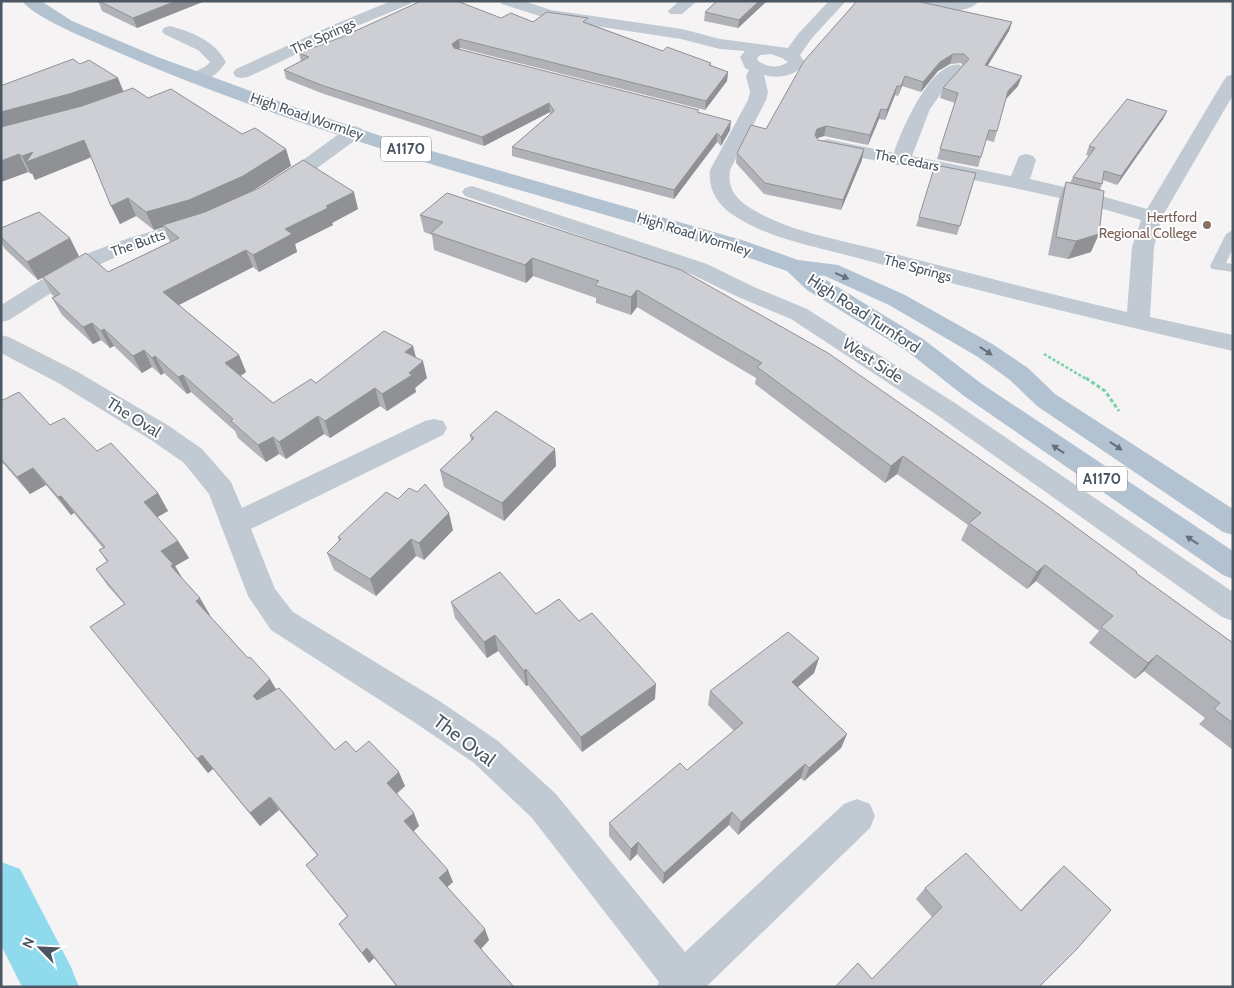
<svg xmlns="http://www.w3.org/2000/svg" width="1234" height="988" font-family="Cabin,sans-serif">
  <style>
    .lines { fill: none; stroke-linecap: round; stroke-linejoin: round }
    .canal { fill: #90daee; fill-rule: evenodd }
    .path-far1 { stroke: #7ad0a6; stroke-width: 2.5; stroke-dasharray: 3 2; stroke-linecap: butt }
    .path { stroke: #7ad0a6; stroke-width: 3; stroke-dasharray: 4 2.5; stroke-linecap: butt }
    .lane { fill: #c1cad2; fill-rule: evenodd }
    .street { fill: #c1cad2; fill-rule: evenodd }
    .primary { fill: #b3c2d1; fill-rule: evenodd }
    .wall { fill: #b0b2b7 }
    .shaded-wall { fill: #909195 }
    .building { fill: #cdcfd5; stroke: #909195 }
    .oneway { fill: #64717d }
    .education-dot { fill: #8d6e63; stroke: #fff; stroke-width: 2 }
    .labels { text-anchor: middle; stroke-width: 4; stroke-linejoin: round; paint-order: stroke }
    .far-street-label { font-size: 14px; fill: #4a5661; stroke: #fff }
    .far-education-label { font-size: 14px; fill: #785e54; stroke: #fff; text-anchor: end }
    .shield { fill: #fff; stroke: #808990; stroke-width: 1 }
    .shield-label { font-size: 15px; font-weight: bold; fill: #4a5661 }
    .street-label { font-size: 16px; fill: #4a5661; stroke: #fff }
    .near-street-label { font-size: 19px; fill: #4a5661; stroke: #fff }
  </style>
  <rect width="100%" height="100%" fill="#f5f3f3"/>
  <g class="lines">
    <!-- canal -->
    <path class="canal" d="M1,862L20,869L71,967L79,987H22L1,945Z"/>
    <!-- path-far1 -->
    <path class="path-far1" d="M1044,354L1088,380"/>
    <!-- path -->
    <path class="path" d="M1086,378L1105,391L1119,411"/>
    <!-- lane -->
    <path class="lane" d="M1233,230V248L1226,263L1233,264V272L1212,269L1210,266L1226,234Z"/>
    <!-- street -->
    <path class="street" d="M391,1H413L410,4L345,31L248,77L242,78L236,77L233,73L236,69L333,25Z
      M499,1H524L551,10L682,29L720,39L788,48L798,34L829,1H846L812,38L800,55L805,63C796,76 779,79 764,75L768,92L766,100L730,170C728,184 732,194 743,203C779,230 837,239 879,250C962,271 1044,293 1127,312L1132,247L1141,220L1086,204L1019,189L827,151L820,149L818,145L820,141L827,139L894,153C901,131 932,58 961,65L964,69L942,92L930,109L912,156L1011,176L1019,156L1026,154L1033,156L1036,160L1030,179L1098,195L1147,209L1224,80L1227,76L1233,75V95L1162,217L1154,247L1150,317L1233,335V351C1111,323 989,294 869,261C824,248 772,241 733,215C717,204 708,189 710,170L748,100L750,92L746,76L749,70L745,68L740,57L745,51L720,49L681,39L549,19L502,4ZM771,54L782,58L788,62C778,69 768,67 758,61L757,58L760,55Z
      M679,1H697L682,14H670L668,11Z
      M907,1H979C966,18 927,8 910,4Z
      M170,26C192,32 215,41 226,62C218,74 205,85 190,82L187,78C193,70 204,70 210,62L198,50L164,34L162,31L164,28Z
      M354,126L361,128L363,132L361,136L287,190L280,192L273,190L270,186L273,182L347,128Z
      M472,186L707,264L754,287L807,309L955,403L1233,592V621L1222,617L937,415L791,319L738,297L691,274L465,196L462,192L465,188Z
      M201,217L208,219L211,223L208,227C174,237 140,246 107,261C73,277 41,300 9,320L1,322V305L54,272L91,252L129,238Z
      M1,335L9,337L78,372L169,426L202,449L231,482L242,508L425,421L434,419L443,421L447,428L443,435L251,529L275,589L293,612L441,702L498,741L556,794L685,952L844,804L857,799L870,804L875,816L870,828L706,987H657L659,982L532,818L474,763L417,724L271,630L248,596L209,494L184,463L151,440L60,384L1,353Z"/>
    <!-- primary -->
    <path class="primary" d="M22,1H41L72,21L155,56L297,108L390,139L745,241L798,260L838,265L905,295L994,345L1028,368L1055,394L1233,509V535L1223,532L1037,406L1010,380L978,357L889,305L825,276L818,275L923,339L982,384L1233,551V579L1223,575L964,396L907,351L807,290L787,271L729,251C521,189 308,136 108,48C88,39 35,18 22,1Z"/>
  </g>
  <!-- wall -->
  <path class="wall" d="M95,1H205L137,28L102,11L99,3Z
    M717,1H767L738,28L704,21L705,12Z
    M501,18L533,22L588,23L663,51L711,63V65L728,72L727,81L705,110L460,48L459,49L698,113L730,130L721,146L717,142L674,199L512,156V147L550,114V112L484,146L324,94L286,79L284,70L301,61L299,53Z
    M1012,22L1009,31L987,66L1018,86L1006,99L994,142L986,140L978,167L937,159L955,103L940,98L943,88L963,66L961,63L950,64L938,71L921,92L902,86L898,96L895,95L885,120L879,119L868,145L824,136L817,138L818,140L862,160L841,210L764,194L736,163L737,153L766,129Z
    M1,84L3,85L123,91L148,98L242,134L286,149L291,166L254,190L358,209L332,223L333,225L295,244L297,252L259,272L253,267L179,305L239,355L246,372L241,376L273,403L316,383L413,346L416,357L427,378L415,388L416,392L387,411L380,406L330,438L324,434L286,459L279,454L266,462L238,438L235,431L191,392L187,394L164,373L161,375L152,367L142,373L114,346L110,348L101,340L93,344L62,315L52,298L54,296L52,295L43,278L38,280L5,249L1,242V228L79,256L52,272H108L170,242L164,227L154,230L136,216L120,224L91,157L35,180L32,173L31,174L28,172L1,182Z
    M1167,111L1163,119L1117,185L1103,180L1102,184L1100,190L1091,252L1068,259L1048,255L1059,200L1066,182L1070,183L1073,177L1089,156L1086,155L1089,146Z
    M976,173L957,235L916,226L919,217Z
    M420,215L681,270L1137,572L1136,574L1233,643V750L1199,724L1205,718L1144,671L1135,679L1089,643L1099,631L1036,581L1027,589L961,540L968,525L897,474L885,483L755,384L756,378L637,307L631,315L596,303V298L533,276L526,283L434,250L432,235L424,232Z
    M1,399L3,400L97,451L158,493L168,511L157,517L178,541L189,558L175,566L181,577L210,615H209L276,689L335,750L356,752L405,786L397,794L419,826L414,831L453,882L447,887L489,940L481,949L514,987H397L374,958L369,963L339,924L347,916L306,865L317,855L279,810L260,826L213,769L208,773L90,627L124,604L108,586L96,569L107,562L99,550L103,548L74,513L71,515L46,485L30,494L1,461Z
    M470,435L555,449L556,466L504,521L444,487L440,470L471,441Z
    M453,530L424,560L416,556L376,596L334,570L327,553L339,541L338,537Z
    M451,602L579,621L655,699L582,752L528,685L526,686L498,651L487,658L455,618Z
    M819,658L814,673L798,687L847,734L841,748L804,781L801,778L738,835L729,825L663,884L637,854L630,861L609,836V823L687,770L734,731L708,705L710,691Z
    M1064,866L1111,910L872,979L932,917L916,899L925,888L1020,911L1052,877Z"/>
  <!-- shaded-wall -->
  <path class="shaded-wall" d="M176,1H205L137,28L133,18Z
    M759,1H767L738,28L739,20Z
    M1012,22L1009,31L982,75L985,65Z
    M459,39L460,48L453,52L452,44Z
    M953,54L950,64L938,71L921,92L923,82L940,62Z
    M728,72L727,81L705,110L706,101Z
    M905,76L902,86L898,96L901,86Z
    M1022,76L1018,86L1005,100L1008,91Z
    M118,78L125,95L1,132V112Z
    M897,86L895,95L885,120L887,110Z
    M549,103L550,112L484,146L482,137Z
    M881,109L879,119L868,145L870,135Z
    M1167,111L1163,119L1117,185L1121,176Z
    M731,121L730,130L721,146V137Z
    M826,126L824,136L815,139V135L817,129Z
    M717,133V142L674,199V190Z
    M84,140L92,157L35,180L32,173L31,174L22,156L33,152Z
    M286,149L291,166L249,193L196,217L163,225L164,227L154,230L146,212Z
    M864,149L862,160L841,210L843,200Z
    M19,154L28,172L1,182V161Z
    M354,192L358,209L332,223L333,225L295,244L297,252L259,272L253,255L285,229L326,206Z
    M128,198L136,216L120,224L111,206Z
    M1099,234L1091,252L1068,259L1076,241Z
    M70,238L79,256L38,280L27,262Z
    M246,250L253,267L171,309L163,292Z
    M532,258L533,276L526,283L525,265Z
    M637,290V307L631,315V297Z
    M92,323L101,340L93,344L83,327Z
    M104,329L114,346L110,348L101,331Z
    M413,346L417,363L405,352Z
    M144,350L152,367L142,373L133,356Z
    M239,355L246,372L233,380L225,363Z
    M155,356L164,373L161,375L152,358Z
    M423,361L427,378L415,388L416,392L387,411L382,394Z
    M183,375L191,392L187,394L178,377Z
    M375,388L380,406L330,438L325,421Z
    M318,416L324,434L286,459L279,442Z
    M273,437L279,454L266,462L258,445Z
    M555,449L556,466L504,521L502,503Z
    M903,456L897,474L885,483L891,466Z
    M33,468L46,485L30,494L17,477Z
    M158,493L168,511L154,519L144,502Z
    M61,496L74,513L71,515L58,497Z
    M449,513L453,530L424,560L419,543Z
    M411,539L416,556L376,596L370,579Z
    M178,541L189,558L175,566L184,581L172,568L161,551Z
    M1045,565L1036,581L1027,589L1037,572Z
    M200,598L210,615L206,617L196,601Z
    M495,635L498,651L487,658L484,642Z
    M1157,655L1144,671L1135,679L1148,663Z
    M819,658L814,673L787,696L792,682Z
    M526,669L528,685L526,686L524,671Z
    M270,679L279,694L263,711L253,696Z
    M656,684L655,699L582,752L581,737Z
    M847,734L841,748L804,781L809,768Z
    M202,755L213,769L208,773L197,759Z
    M805,764L801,778L738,835L741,822Z
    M399,772L405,786L393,796L387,783Z
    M270,797L279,810L260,826L250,813Z
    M732,812L729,825L663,884L664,873Z
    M414,813L419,826L410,834L404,821Z
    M638,842L637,854L630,861L631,849Z
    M448,870L453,882L444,890L439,878Z
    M485,929L489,940L479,951L474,941Z
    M367,948L374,958L369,963L362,953Z"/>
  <!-- building -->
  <path class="building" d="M99,1H176L133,18Z
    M421,1H457L501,18L511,13L533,22L547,12L588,18L583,22L663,51L667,47L711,63L709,65L728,72L706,101L459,39L452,44L454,48L699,110L697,112L731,121L721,137L717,133L674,190L512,147L554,111L549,103L482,137L321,85L284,70L309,57L299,53L342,37Z
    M717,1H759L739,20L705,12Z
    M857,1H916L1012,22L985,65L1022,76L1008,91L997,131L989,130L981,157L940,149L958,93L943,88L969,59L964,54H953L940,62L923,82L905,76L901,86H897L887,110L881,109L870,135L826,126L817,129L815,135L818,140L864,149L843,200L765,183L737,153L751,125L766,129L804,61Z
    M73,59L80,64L89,60L118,78L69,94L1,112V84L3,85Z
    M133,88L148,98L171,89L242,134L255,128L286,149L243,176L189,200L146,212L128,198L111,206L84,140L26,162L33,152L22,156L19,154L1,161V127L82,106Z
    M1127,99L1167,111L1121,176L1104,171L1102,184L1073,177L1095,148L1089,146Z
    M303,160L354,192L326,206L328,208L285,229L292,234L253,255L246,250L163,292L239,355L225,363L273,403L311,379L316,383L384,331L413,346L405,352L423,361L409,373L412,375L382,394L375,388L325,421L318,416L279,442L273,437L258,445L231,421L233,419L183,375L178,377L155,356L152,358L144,350L133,356L104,329L101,331L92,323L83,327L52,298L60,294L43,277L86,253L108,272L179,238L163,225L205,212L259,188Z
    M935,165L976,173L960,226L919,217Z
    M1066,182L1104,191L1099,234L1076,241L1056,237Z
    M447,193L681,270L828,353L1050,508L1137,572L1136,573L1233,643V723L1214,709L1220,703L1157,655L1148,663L1101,627L1113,616L1045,565L1037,572L969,523L981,513L903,456L891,466L757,367L762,363L637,290L631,297L595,285L599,281L532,258L525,265L431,233L443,222L420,215Z
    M39,212L70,238L27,262L1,237V228Z
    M19,392L50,425L64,418L97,451L111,443L158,493L144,502L178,541L161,551L173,564L171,566L200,598L196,601L248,658L250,657L270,679L253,696L257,700L279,688L335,750L346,741L356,752L369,741L399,772L387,783L414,813L404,821L448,870L439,878L485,929L474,941L514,987H398L367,948L362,953L339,924L348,916L306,865L318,855L270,797L250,813L202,755L197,759L90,627L125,604L96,569L108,561L99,550L105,547L61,496L58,497L33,468L17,477L1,459V399L3,400Z
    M496,411L555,449L502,503L440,470L474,438L470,435Z
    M425,484L449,513L419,543L411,539L370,579L327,553L341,539L338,537L386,492L398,499L409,488L417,492Z
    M500,572L536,614L559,599L579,621L592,613L656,684L581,737L526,669L524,671L495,635L484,642L451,602Z
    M788,632L819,658L792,682L847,734L809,768L805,764L741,822L732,812L664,873L638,842L631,849L609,823L680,763L687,770L743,723L710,691Z
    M966,853L1021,911L1064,866L1111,910L1076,950L1039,987H835L858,963L872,979L942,907L925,888Z"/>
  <!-- one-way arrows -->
  <defs><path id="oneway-solid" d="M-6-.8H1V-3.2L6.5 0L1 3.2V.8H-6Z" transform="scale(1.25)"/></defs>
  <g class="oneway">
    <use href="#oneway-solid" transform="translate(842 276) rotate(24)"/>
    <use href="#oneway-solid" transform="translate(986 351) rotate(33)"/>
    <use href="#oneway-solid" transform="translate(1116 446) rotate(34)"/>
    <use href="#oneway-solid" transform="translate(1058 449) rotate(-146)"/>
    <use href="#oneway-solid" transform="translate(1192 540) rotate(-146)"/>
  </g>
  <!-- markers -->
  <circle class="education-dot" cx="1207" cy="225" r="5"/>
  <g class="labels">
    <!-- far-street labels -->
    <g class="far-street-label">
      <text transform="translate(323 36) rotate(-24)" y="5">The Springs</text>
      <text transform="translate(307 116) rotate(19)" y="5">High Road Wormley</text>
      <text transform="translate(907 160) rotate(11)" y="5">The Cedars</text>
      <text transform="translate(694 234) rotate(17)" y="5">High Road Wormley</text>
      <text transform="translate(138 243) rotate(-19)" y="5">The Butts</text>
      <text transform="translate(918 268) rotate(15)" y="5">The Springs</text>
    </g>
    <!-- far-education labels -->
    <g class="far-education-label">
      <text x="1197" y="222">Hertford<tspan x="1197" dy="16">Regional College</tspan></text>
    </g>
    <!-- shield labels -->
    <g class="shield">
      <rect x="381" y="136.5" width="50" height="25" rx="4"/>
      <rect x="1077" y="466.5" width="50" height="25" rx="4"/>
    </g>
    <g class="shield-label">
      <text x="406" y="154">A1170</text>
      <text x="1102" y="484">A1170</text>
    </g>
    <!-- street labels -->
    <g class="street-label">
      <text transform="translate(864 313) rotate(33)" y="6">High Road Turnford</text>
      <text transform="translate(873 360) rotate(33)" y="6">West Side</text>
      <text transform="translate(134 417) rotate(32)" y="6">The Oval</text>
    </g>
    <!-- near-street labels -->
    <g class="near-street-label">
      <text transform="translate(465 740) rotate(37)" y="7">The Oval</text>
    </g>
  </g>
  <!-- border -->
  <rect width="1234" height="988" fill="none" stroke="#4a5661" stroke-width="5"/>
  <!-- north arrow -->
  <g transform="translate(40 948) rotate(294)" stroke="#ffffff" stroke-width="4" paint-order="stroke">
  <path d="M0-4L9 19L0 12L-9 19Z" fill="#4a5661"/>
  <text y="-8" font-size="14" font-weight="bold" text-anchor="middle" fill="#4a5661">N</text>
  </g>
</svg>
